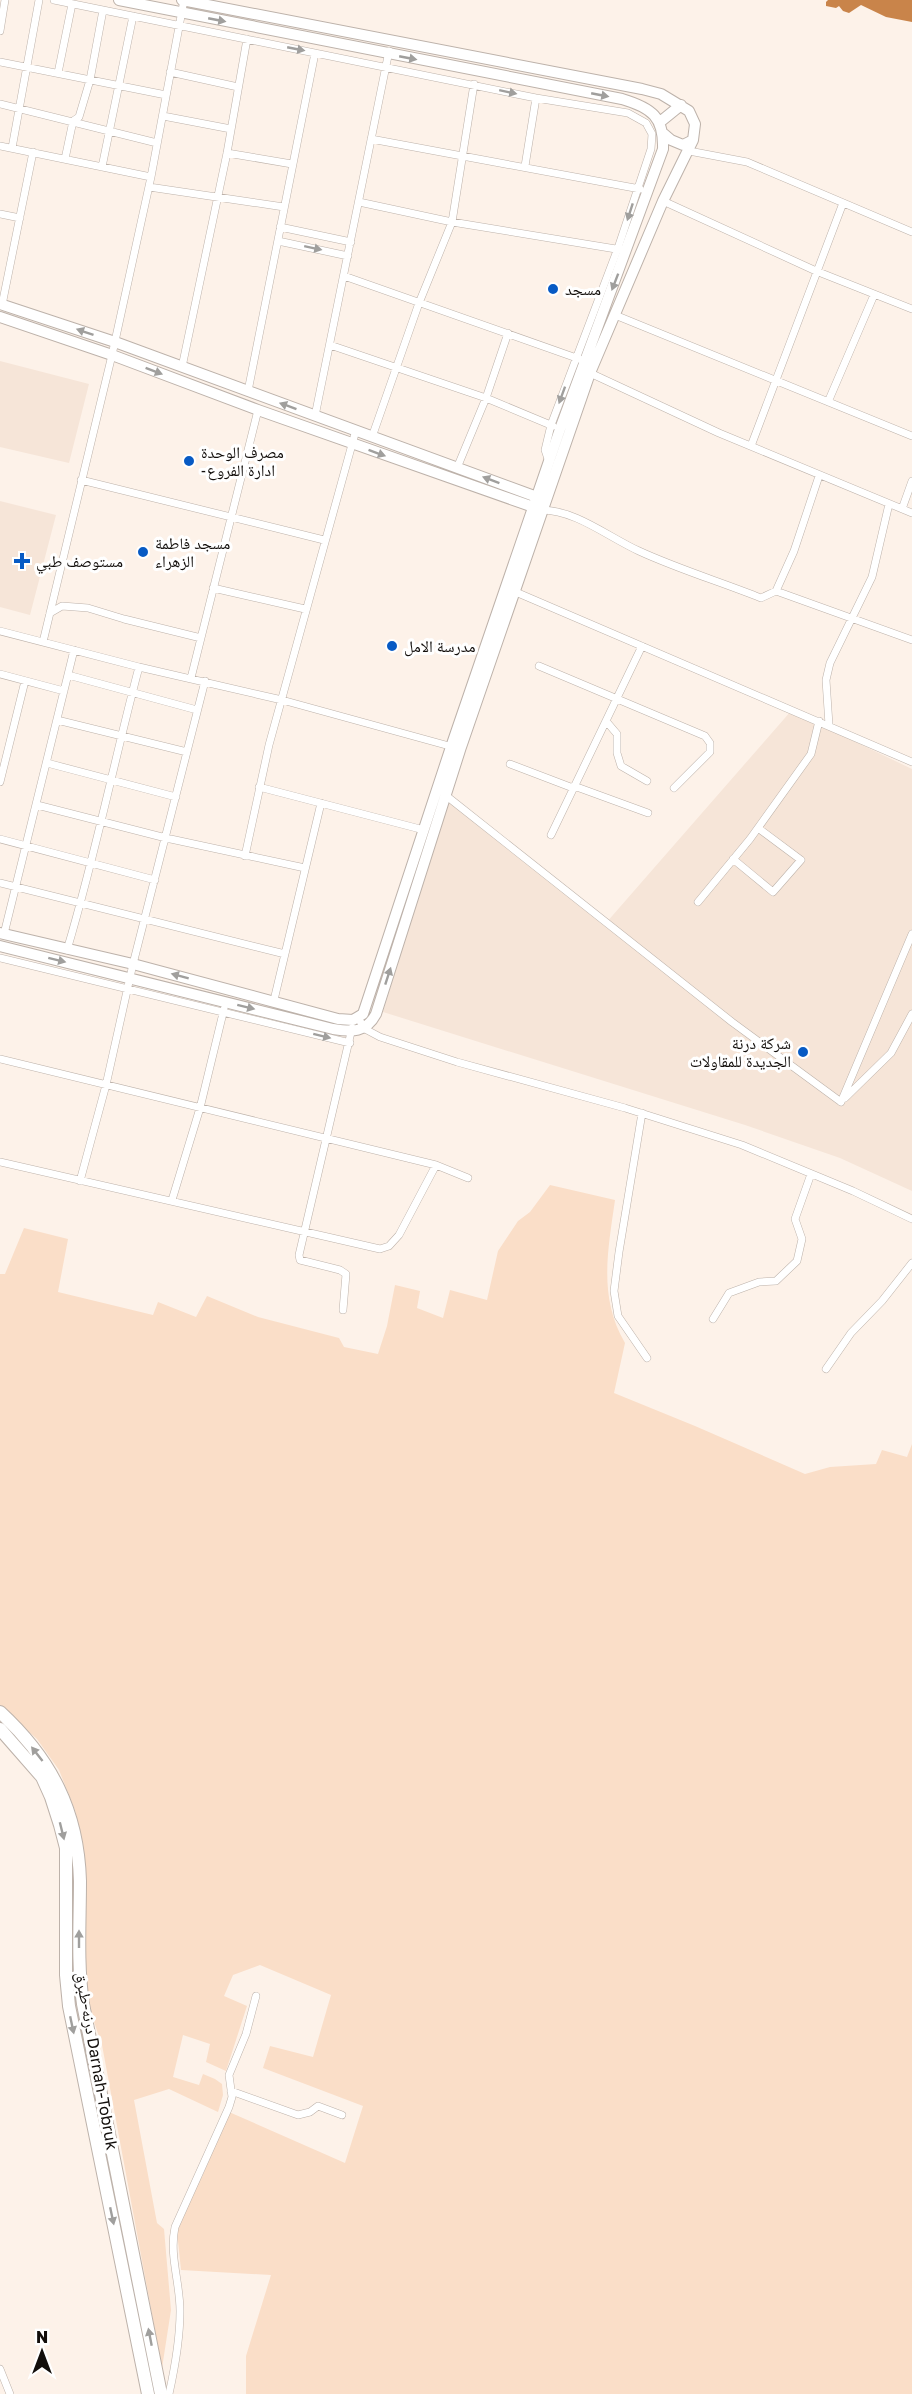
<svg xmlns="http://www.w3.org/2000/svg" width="912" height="2394" font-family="'Golos Text','Noto Naskh Arabic',sans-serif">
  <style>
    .built { fill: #f6e5d8 }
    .green { fill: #fadec8 }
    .water { fill: #c9844a }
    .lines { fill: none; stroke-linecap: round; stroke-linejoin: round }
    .street-casing { stroke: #bdb2aa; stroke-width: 8 }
    .secondary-casing { stroke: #bdb2aa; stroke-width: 12 }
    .primary-casing { stroke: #bdb2aa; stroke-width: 12 }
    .highway-casing { stroke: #bdb2aa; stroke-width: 14 }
    .street { stroke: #fff; stroke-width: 7 }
    .secondary { stroke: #fff; stroke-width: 10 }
    .primary { stroke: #fff; stroke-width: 10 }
    .highway { stroke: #fff; stroke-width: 12 }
    .oneway { fill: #a09f9d }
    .poi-dot { fill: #075ac4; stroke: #fff; stroke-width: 2 }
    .labels { text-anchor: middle; stroke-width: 6; stroke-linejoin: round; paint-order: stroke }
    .poi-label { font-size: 16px; fill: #120e0b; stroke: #fff; text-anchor: start }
    .street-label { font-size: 16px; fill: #120e0b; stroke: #fff }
  </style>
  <rect width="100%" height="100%" fill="#fdf2e9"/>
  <!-- built -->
  <path class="built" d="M0,361L89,384L69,463L0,447Z
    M0,501L56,515L30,615L0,607Z
    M791,711L912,769V1191L840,1158L745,1125L383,1012L448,795L606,923Z"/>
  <!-- green -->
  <path class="green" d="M550,1185L615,1200C608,1250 598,1297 625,1343L614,1393L695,1426L805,1474L830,1467L876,1464L882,1450L907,1457L912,1444V2394H246V2356L271,2275L181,2270L177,2232L182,2212L202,2177L229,2112L345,2163L363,2106L263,2068L270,2046L313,2057L331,1995L260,1965L233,1975L224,1996L247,2006L226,2071L206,2062L210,2044L183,2035L173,2077L199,2085L203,2074L215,2079L222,2084L223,2095L218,2112L169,2089L134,2100L157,2223L164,2229L171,2310L162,2368L102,2045L87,2002L83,1843L75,1810L59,1770L37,1739L0,1706V1274H5L24,1228L68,1239L58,1292L153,1315L158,1302L196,1317L207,1296L258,1317L339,1338L344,1347L378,1354L387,1326L395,1285L420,1291L417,1308L443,1318L450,1290L487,1300L498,1251L518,1221L530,1212Z"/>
  <!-- water -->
  <path class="water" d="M828,0H912V22L886,17L861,5L849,13L843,11L839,6L836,8L826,6V2Z"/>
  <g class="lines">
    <defs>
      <path id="street" d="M54,0L536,98L628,113L646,123L652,134L651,149L618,248L551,425L545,450L549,462
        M0,31L5,0
        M0,62L166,95
        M170,72L238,87
        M58,73L72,4
        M0,104L157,143
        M163,116L231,129
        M371,139L640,189
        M0,146L151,177
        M12,148L39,0
        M689,151L747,162L912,232
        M227,153L292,164
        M65,159L73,121L79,117L90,80L103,10
        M525,166L536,98
        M102,167L133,16
        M149,187L284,207
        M663,201L816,271L912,309
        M359,202L452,222L622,250
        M0,214L20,218
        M280,227L351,242
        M278,241L348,256
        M344,276L585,361
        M2,305L33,152
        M615,315L912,436
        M330,345L486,398L553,426
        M182,367L227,153L247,39
        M590,373L719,433L912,513
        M248,391L315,53
        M828,402L874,295
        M315,416L389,51
        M372,437L419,303L452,222L474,84
        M751,446L843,203
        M457,468L486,398L508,333
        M81,480L324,540
        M902,509L912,481
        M541,510C576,510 608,537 639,551C678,569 721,582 761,598L776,591L912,640
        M213,588L305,609
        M511,590L912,762
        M776,591L794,551L819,476
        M50,613L62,606L88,608L124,619L201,638
        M0,631L139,667L282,700L453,747
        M43,642L112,355L151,177L184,0
        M539,666L705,736L710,743V752L674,788
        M0,674L64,691
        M68,675L197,710
        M191,678L258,410
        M57,720L187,752
        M606,721L617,734V753L621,766L647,781
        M829,725L826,680L830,663L872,577L889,504
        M47,763L176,797
        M510,764L573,788
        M0,782L25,681
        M574,786L648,813
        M259,787L424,830
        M444,794L732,1022L841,1102
        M37,805L166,838L305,868
        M551,835L642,646
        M0,839L155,880
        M245,856L269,745L356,430
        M733,859L773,892L801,860L758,828
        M0,883L285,954
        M698,902L750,839L811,754L819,721
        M4,934L74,650
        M67,950C95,857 114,761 139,667
        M0,958L350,1043
        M274,1000L321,803
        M358,1018L365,1029L380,1037L457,1062L625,1108L742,1145L853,1191L912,1219
        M0,1059L436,1165L468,1178
        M845,1098L891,1053L912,1014
        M841,1102L912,934
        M642,1113L619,1252L614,1291L618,1316L647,1358
        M0,1162L380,1249L389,1246L399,1235L436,1165
        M80,1181L106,1085L133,964L205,681
        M172,1200L200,1108L224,1009
        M343,1310L346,1274L340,1270L300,1260L299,1255L352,1028
        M713,1319L729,1293L759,1282L776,1281L797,1261L802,1239L795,1219L811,1174
        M826,1369L851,1333L882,1301L912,1263
        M231,2091L298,2115L310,2112L318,2106L342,2115
        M0,2369L10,2394
        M169,2394C175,2367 180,2338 180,2311C180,2282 169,2256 175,2227L229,2107L232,2097L229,2075L246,2034L256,1996"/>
      <path id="secondary" d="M0,304L115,342L545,500
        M0,317L112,355L258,410L539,509"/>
      <path id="primary" d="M660,122L681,105
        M664,134L671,140L683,145L693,140
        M0,933L133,964L338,1019L353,1020L363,1014L451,747L560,429L663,149C664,117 652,108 622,99L119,0
        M0,946L333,1029C352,1032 366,1033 376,1014L461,747L590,373L663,201L693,140L695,124L689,111L661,94L642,89L182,0"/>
      <path id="highway" d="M0,1712C51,1759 78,1811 80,1881C80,1922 77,1963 83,2004L161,2394
        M0,1729L42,1777L51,1797L60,1825L66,1848V1975L69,2006L148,2394"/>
    </defs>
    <!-- street casing -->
    <use href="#street" class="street-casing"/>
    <!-- secondary casing -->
    <use href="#secondary" class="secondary-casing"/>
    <!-- primary casing -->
    <use href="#primary" class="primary-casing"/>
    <!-- highway casing -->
    <use href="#highway" class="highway-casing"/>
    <!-- street -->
    <use href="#street" class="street"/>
    <!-- secondary -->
    <use href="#secondary" class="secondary"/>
    <!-- primary -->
    <use href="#primary" class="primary"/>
    <!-- highway -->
    <use href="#highway" class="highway"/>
  </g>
  <!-- one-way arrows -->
  <defs><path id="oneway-solid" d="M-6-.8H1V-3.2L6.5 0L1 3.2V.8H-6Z" transform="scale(1.5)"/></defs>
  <g class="oneway">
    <use href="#oneway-solid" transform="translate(217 20) rotate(11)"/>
    <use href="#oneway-solid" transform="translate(296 49) rotate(11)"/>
    <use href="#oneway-solid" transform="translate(408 58) rotate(11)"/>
    <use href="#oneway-solid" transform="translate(508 92) rotate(12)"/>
    <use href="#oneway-solid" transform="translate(600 95) rotate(11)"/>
    <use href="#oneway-solid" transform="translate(630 212) rotate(108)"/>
    <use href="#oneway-solid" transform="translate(313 248) rotate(12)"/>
    <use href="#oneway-solid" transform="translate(615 282) rotate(111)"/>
    <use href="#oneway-solid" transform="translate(85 332) rotate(-161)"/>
    <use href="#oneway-solid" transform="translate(154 371) rotate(21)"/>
    <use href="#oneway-solid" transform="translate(562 395) rotate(110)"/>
    <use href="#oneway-solid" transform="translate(288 406) rotate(-160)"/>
    <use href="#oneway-solid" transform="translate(377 453) rotate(20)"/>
    <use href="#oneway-solid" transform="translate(491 480) rotate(-159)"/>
    <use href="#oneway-solid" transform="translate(57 960) rotate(14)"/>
    <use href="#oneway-solid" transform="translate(180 976) rotate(-165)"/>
    <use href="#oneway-solid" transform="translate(388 976) rotate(-72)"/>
    <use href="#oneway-solid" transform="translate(246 1007) rotate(14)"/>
    <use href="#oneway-solid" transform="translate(322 1036) rotate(14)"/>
    <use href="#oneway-solid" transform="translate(37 1754) rotate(-128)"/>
    <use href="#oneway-solid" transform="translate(62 1831) rotate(76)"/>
    <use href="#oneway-solid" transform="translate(79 1939) rotate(-90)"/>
    <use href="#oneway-solid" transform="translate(72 2025) rotate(78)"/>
    <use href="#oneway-solid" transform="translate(112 2216) rotate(78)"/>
    <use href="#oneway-solid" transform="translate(150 2337) rotate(-101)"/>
  </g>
  <!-- markers -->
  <g class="poi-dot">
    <circle cx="553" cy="289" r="6"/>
    <circle cx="189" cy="461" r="6"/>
    <circle cx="143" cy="552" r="6"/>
    <path d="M19 552h6v6h6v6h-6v6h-6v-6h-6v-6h6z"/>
    <circle cx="392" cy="646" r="6"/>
    <circle cx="803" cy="1052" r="6"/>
  </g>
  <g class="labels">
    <!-- poi labels -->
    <g class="poi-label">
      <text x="565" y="295">مسجد</text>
      <text x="201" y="458">مصرف الوحدة<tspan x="201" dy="18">-ادارة الفروع</tspan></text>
      <text x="155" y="549">مسجد فاطمة<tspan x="155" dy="18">الزهراء</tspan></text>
      <text x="36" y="567">مستوصف طبي</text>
      <text x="404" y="652">مدرسة الامل</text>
      <text x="791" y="1049" text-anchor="end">شركة درنة<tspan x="791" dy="18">الجديدة للمقاولات</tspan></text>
    </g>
    <!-- street labels -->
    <g class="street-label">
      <text transform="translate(97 2061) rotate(80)" y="6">درنه-طبرق Darnah-Tobruk</text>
    </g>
  </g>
  <!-- north arrow -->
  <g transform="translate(42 2352)" stroke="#ffffff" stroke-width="4.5" paint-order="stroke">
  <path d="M0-4.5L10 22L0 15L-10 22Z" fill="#120e0b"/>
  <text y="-9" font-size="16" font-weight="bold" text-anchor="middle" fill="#120e0b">N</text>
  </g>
</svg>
